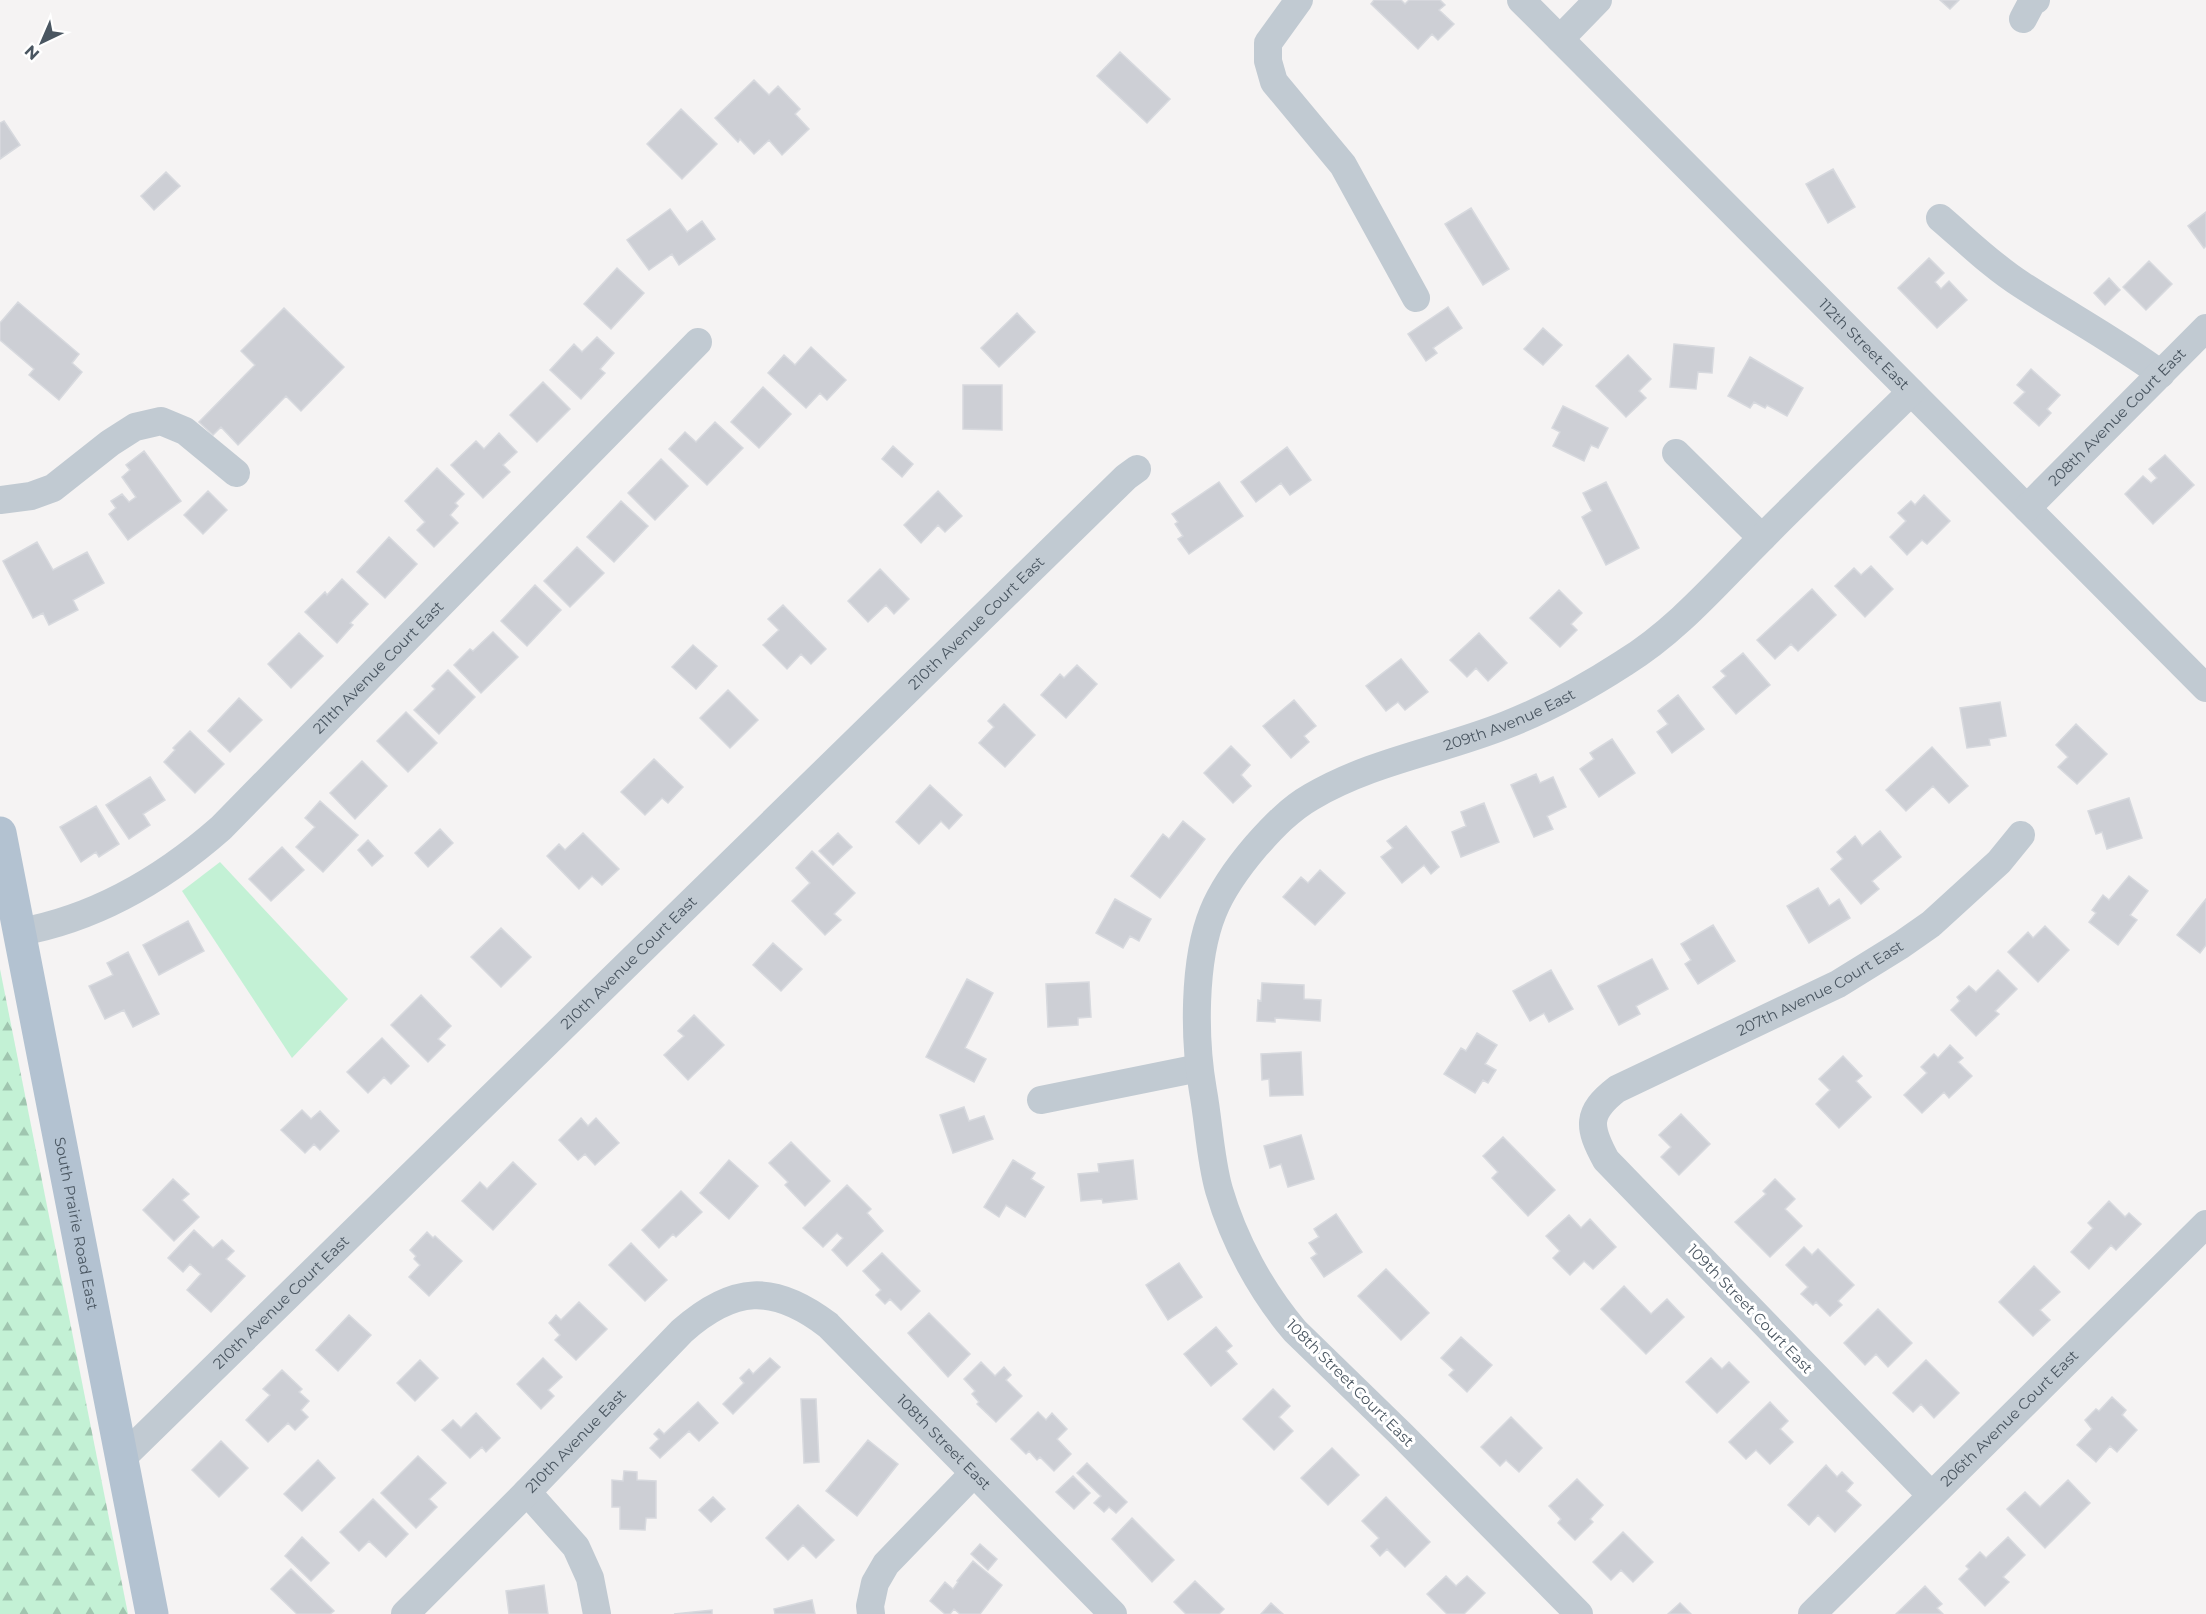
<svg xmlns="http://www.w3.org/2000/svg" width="2206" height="1614" font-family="Montserrat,sans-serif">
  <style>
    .forest { fill: url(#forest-firs) }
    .park { fill: #c3f1d5 }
    .building { fill: #cdcfd5; stroke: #d7d9de; stroke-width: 1.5 }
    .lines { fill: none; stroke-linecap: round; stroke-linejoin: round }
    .minor { stroke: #c1cad2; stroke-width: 28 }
    .major { stroke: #b3c2d1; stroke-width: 33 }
    .labels { text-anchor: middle; stroke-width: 6; stroke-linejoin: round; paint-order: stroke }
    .street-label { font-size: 15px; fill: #4a5661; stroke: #fff }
  </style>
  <defs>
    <pattern id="forest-firs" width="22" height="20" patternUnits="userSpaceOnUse" patternTransform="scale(1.5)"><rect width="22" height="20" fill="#c3f1d5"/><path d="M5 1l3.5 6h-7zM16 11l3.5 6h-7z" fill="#a0c6b0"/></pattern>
  </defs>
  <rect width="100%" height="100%" fill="#f5f3f3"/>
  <!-- forest -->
  <path class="forest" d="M0,969L128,1614H0Z"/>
  <!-- park -->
  <path class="park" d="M220,862L348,999L292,1058L182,891Z"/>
  <!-- building -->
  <path class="building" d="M1374,0H1401L1405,4L1409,0H1440L1445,5L1439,10L1454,24L1438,40L1432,34L1418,49L1371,4Z
    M1940,0H1959L1950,9Z
    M1120,52L1170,99L1147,123L1097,76Z
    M754,80L769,95L778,86L800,109L795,114L809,129L782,155L769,140L754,154L740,139L738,142L715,118Z
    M681,109L717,144L682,179L647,144Z
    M4,121L20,145L0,159V123Z
    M1833,169L1855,207L1828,223L1806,184Z
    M166,172L180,186L154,210L141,196Z
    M1471,208L1509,269L1483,285L1445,224Z
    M670,209L687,232L702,221L715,239L679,265L672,254L649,270L627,240Z
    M2206,212V246L2204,248L2188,226Z
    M1929,258L1944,273L1935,282L1941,289L1949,281L1967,300L1937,328L1898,288Z
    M2149,261L2172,284L2146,310L2123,287Z
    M617,268L644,293L611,329L584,304Z
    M2109,278L2120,290L2105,305L2094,293Z
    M18,302L79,354L72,363L82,372L59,400L29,375L34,369L0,340V323Z
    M1448,307L1462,328L1433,348L1437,353L1426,361L1408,334Z
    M284,308L344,367L301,411L286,396L238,445L221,427L213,435L199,422L255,365L241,351Z
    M1017,313L1035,332L999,367L981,348Z
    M1543,328L1562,345L1543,365L1524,349Z
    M597,337L614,353L600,369L605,373L581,399L550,370L574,344L582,352Z
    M1674,344L1714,348L1712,373L1698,372L1696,389L1670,387Z
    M811,347L846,380L827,400L820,393L806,408L768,373L784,355L795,365Z
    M1628,355L1651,379L1639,391L1646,398L1626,417L1596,386Z
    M1750,357L1803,388L1787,416L1767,405L1765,408L1754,402L1750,408L1728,396Z
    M2031,369L2060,395L2047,409L2051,413L2039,426L2014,403L2025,392L2017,385Z
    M543,382L570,409L537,442L510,415Z
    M963,385H1002V430L963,429Z
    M763,387L791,414L759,448L731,422Z
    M1563,406L1608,428L1598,448L1591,445L1584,461L1553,446L1560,432L1552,428Z
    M715,422L743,448L707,485L669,449L685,432L696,442Z
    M499,433L517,452L503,465L510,472L483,498L451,465L476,441L484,449Z
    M893,446L913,464L902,477L882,459Z
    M1287,447L1311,480L1290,495L1281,483L1256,502L1241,482Z
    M144,451L181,501L128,540L109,514L116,508L111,501L122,494L129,502L136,497L122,477L130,470L126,465Z
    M2165,455L2194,485L2153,524L2125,494L2143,476L2151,483L2157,478L2149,469Z
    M661,459L688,486L655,520L628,493Z
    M437,468L464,494L455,503L458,506L450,515L458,523L434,547L417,530L425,522L405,501Z
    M1219,482L1243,516L1189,554L1178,539L1183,536L1175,524L1178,522L1172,514Z
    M1606,482L1639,548L1606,565L1582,517L1592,511L1583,493Z
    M208,491L227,510L203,534L184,515Z
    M938,491L962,516L945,532L938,525L921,543L904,525Z
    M1924,495L1950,521L1927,544L1922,540L1907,555L1890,537L1906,521L1898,513L1911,501L1915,505Z
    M621,501L648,526L614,562L587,537Z
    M389,537L417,564L385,598L357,572Z
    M37,542L53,570L87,552L104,583L73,600L78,610L49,625L43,613L33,618L3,561Z
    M577,547L604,573L570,607L544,581Z
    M1871,566L1893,589L1865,617L1835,586L1854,568L1861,575Z
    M880,569L909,599L894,614L886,605L868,622L848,601Z
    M342,579L368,604L350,623L353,625L337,643L305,612L325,592L327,595Z
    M535,585L561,610L527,646L501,621Z
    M1812,589L1836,615L1798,651L1791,644L1775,659L1757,640Z
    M1559,590L1582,613L1571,624L1577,630L1560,647L1530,618Z
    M783,605L826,649L811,664L801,654L787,669L763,645L779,630L768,619Z
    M493,632L518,657L481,693L454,665L470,649L473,651Z
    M299,633L323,656L291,688L268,664Z
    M1479,633L1507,663L1488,681L1476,668L1467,677L1450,660Z
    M693,645L717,666L696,689L672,667Z
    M1743,653L1770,685L1736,714L1713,687L1726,676L1721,671Z
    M1401,659L1428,692L1405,710L1398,702L1386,711L1366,686Z
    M1077,665L1097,684L1066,718L1041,695L1060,674L1064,678Z
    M448,670L475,697L439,734L414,710L435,689L432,686Z
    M728,690L758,720L730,748L700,718Z
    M1678,695L1704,729L1672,753L1657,732L1668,724L1658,711Z
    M239,698L262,720L230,752L208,731Z
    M1294,700L1316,726L1304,736L1309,742L1291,758L1263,726Z
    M2000,702L2006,736L1989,739L1990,745L1967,748L1960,708Z
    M1004,704L1035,735L1005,767L979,743L994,727L988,721Z
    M406,712L437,743L408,772L377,741Z
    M2076,724L2107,754L2077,784L2058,767L2068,757L2056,745Z
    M190,731L224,764L195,793L164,762L175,750L173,748Z
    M1612,739L1635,773L1599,797L1580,769L1594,759L1590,753Z
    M1231,746L1250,765L1241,775L1251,786L1233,803L1204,773Z
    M1932,747L1968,786L1949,803L1933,786L1906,811L1886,790Z
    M654,759L683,787L668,803L662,798L645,815L621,792Z
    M362,761L387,786L355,819L330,793Z
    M1536,774L1540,783L1553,777L1566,807L1547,816L1553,829L1534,837L1511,785Z
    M150,777L165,800L143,814L150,825L129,839L106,805Z
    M930,785L962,815L949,829L941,821L919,844L896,822Z
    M2129,798L2142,838L2107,849L2102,832L2096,834L2088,811Z
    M320,801L358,835L323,872L296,847L315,827L305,818Z
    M1484,803L1499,842L1461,857L1452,832L1466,826L1461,812Z
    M96,806L119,844L99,857L96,852L81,862L60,827Z
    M1183,821L1205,839L1160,898L1131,876L1163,834L1169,839Z
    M1406,826L1439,867L1431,874L1424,865L1402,883L1381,857L1393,848L1387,841Z
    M440,829L453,843L428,867L415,853Z
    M1880,831L1901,857L1872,881L1879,889L1861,904L1831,869L1843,859L1837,852L1855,836L1862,846Z
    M583,833L619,869L602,885L592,876L579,889L547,856L559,844L565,850Z
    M838,833L852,847L833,865L819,851Z
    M368,840L383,856L372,866L358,850Z
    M282,847L304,870L271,901L249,879Z
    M812,851L855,893L834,914L841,920L825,935L792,901L810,883L796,868Z
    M1320,870L1345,893L1315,925L1283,897L1301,877L1308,883Z
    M2129,876L2148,891L2130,915L2137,920L2118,945L2089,922L2096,913L2092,910L2103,895L2109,900Z
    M1818,888L1829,906L1839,899L1850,918L1809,943L1787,906Z
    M1115,899L1151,919L1139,941L1130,936L1123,948L1096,933Z
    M2206,899V945L2200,953L2177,935Z
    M188,921L204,951L159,975L143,945Z
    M1713,925L1735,961L1698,984L1685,964L1691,960L1681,944Z
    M2045,926L2069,950L2038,982L2008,952L2028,932L2033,938Z
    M501,928L531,957L501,987L471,957Z
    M773,943L802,969L781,991L753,965Z
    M128,952L159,1014L133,1027L124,1010L105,1019L89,986L113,975L107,963Z
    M1652,959L1668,989L1636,1006L1640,1014L1619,1025L1598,986Z
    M1551,970L1573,1009L1549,1022L1544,1013L1530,1021L1513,991Z
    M1998,970L2017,989L1995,1011L1999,1014L1976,1036L1951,1010L1960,1001L1957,997L1969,986L1976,992Z
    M967,979L993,993L965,1048L986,1059L974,1082L926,1057Z
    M1089,982L1091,1017L1078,1018V1025L1048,1027L1046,984Z
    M1262,983L1304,985V999L1321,1000L1320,1021L1275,1018V1022L1257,1021L1258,1000L1261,1001Z
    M421,995L451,1026L438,1039L445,1045L428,1062L391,1025Z
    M694,1015L724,1045L688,1080L664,1055L684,1036L678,1031Z
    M1477,1033L1497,1045L1485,1064L1496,1070L1488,1083L1483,1080L1475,1093L1444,1074L1461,1048L1466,1051Z
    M382,1038L409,1066L391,1084L384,1077L368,1093L347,1072Z
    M1950,1045L1963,1058L1958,1062L1972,1076L1949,1098L1944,1092L1922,1113L1904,1095L1927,1073L1921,1067L1934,1054L1938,1058Z
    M1301,1052L1303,1095L1270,1096L1269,1079L1262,1080L1261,1054Z
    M1843,1056L1862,1076L1856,1081L1871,1097L1839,1128L1816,1104L1830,1090L1819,1079Z
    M964,1107L969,1121L984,1116L993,1139L953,1153L940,1115Z
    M302,1110L311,1119L320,1111L339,1131L320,1150L314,1144L305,1153L281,1130Z
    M1681,1114L1710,1144L1679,1175L1661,1157L1671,1147L1659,1135Z
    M581,1118L588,1126L596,1118L619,1143L595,1165L585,1154L578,1160L559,1140Z
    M1301,1135L1314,1179L1288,1187L1281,1164L1270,1168L1264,1146Z
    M1503,1137L1555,1190L1528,1216L1492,1178L1498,1172L1483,1156Z
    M791,1142L830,1181L805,1206L785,1185L788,1182L769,1163Z
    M729,1160L758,1186L729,1219L700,1193Z
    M1013,1160L1035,1173L1031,1179L1044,1187L1025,1217L1006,1205L999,1217L984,1207Z
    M1133,1160L1137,1199L1103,1203L1102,1199L1081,1201L1078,1174L1099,1172L1098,1164Z
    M513,1162L536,1184L493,1230L462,1201L480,1182L487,1189Z
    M173,1179L189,1194L182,1200L199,1217L174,1241L143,1210Z
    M1775,1179L1795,1199L1785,1209L1802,1226L1770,1257L1735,1222L1766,1194L1763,1191Z
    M847,1185L871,1209L867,1213L883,1231L847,1266L832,1250L843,1238L837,1233L823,1247L803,1228Z
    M681,1191L702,1212L676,1237L673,1234L659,1248L642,1230Z
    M2109,1201L2125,1217L2129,1213L2141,1224L2116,1250L2111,1245L2089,1269L2071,1252L2093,1228L2088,1223Z
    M1336,1214L1362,1252L1324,1277L1311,1258L1317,1254L1309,1243L1319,1237L1314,1229Z
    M1569,1215L1581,1228L1590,1219L1616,1247L1593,1269L1584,1261L1570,1275L1553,1258L1560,1251L1546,1236Z
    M194,1230L213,1248L222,1240L234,1251L226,1259L245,1276L211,1312L187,1290L201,1274L190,1264L183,1272L168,1258Z
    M427,1232L433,1238L435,1236L462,1261L429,1296L409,1277L420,1265L414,1259L416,1256L410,1250Z
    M631,1243L667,1280L645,1301L609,1265Z
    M1804,1247L1812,1255L1818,1249L1854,1285L1838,1301L1842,1305L1830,1316L1816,1302L1813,1305L1801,1294L1808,1287L1786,1265Z
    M882,1253L920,1291L901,1310L890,1299L885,1304L876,1295L881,1290L863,1271Z
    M1179,1263L1202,1297L1168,1320L1146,1285Z
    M2034,1266L2060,1292L2040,1310L2050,1320L2033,1336L1999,1302Z
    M1386,1269L1429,1313L1401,1340L1358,1296Z
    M1624,1286L1651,1314L1667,1299L1684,1317L1646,1354L1601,1309Z
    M579,1302L607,1329L576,1360L555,1340L560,1335L549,1323L556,1315L561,1320Z
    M1878,1309L1912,1343L1888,1367L1876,1354L1865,1365L1844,1343Z
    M929,1313L970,1354L948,1377L908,1333Z
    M349,1315L371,1335L338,1371L316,1350Z
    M1216,1327L1232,1346L1226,1351L1237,1364L1211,1386L1184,1354Z
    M1461,1337L1492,1365L1467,1392L1449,1375L1454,1370L1441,1358Z
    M543,1358L562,1377L548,1390L554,1396L541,1409L517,1384Z
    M770,1358L780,1367L733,1414L723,1404L744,1383L740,1378L749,1369L753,1374Z
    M1711,1358L1722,1369L1729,1362L1749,1382L1717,1413L1686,1382Z
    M420,1360L438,1378L415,1401L397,1383Z
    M1926,1360L1959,1393L1934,1418L1921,1404L1913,1412L1893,1393Z
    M981,1362L995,1376L1004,1367L1011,1375L1006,1380L1022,1396L996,1422L977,1404L979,1402L972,1394L975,1391L964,1379Z
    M282,1370L302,1389L299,1392L309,1401L301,1410L308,1417L295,1430L288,1423L268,1442L246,1420L270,1395L263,1389Z
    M1273,1389L1290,1406L1279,1417L1293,1431L1274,1450L1243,1419Z
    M2112,1397L2126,1410L2122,1415L2137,1430L2117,1452L2110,1446L2096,1462L2077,1445L2092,1429L2085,1420L2096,1409L2099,1411Z
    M801,1399H816L819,1462L804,1463Z
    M698,1402L718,1423L699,1441L689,1431L660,1458L650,1448L659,1439L654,1434L659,1429L664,1434Z
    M1770,1402L1788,1421L1780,1429L1793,1442L1770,1464L1756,1450L1746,1459L1729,1442Z
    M1038,1412L1046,1420L1052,1413L1067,1429L1057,1439L1071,1454L1054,1471L1040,1457L1037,1460L1029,1451L1026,1454L1011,1439Z
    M476,1413L500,1438L486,1452L482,1447L470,1458L442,1430L453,1420L461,1428Z
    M1511,1417L1542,1448L1519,1472L1506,1460L1500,1466L1481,1447Z
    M868,1440L898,1464L857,1516L826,1491Z
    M221,1441L248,1468L219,1497L192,1470Z
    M1332,1448L1359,1475L1328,1505L1301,1478Z
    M418,1456L446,1483L429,1499L437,1507L416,1528L381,1493Z
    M318,1460L335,1478L302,1511L284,1494Z
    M1087,1463L1127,1502L1116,1513L1109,1507L1104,1512L1094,1503L1101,1496L1077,1473Z
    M1826,1465L1837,1477L1842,1472L1853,1483L1846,1491L1861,1505L1835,1532L1818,1515L1809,1525L1788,1505Z
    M624,1471L637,1472V1480L656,1481V1518H646L645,1530L620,1529V1507H612V1480L623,1481Z
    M1073,1476L1090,1493L1074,1509L1056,1492Z
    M1577,1479L1603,1505L1590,1519L1593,1522L1575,1540L1558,1523L1561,1519L1549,1506Z
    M2068,1480L2090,1503L2045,1548L2007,1509L2025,1492L2040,1507Z
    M713,1497L725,1509L711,1522L699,1510Z
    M1386,1497L1430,1542L1405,1567L1387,1549L1380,1556L1371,1546L1379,1538L1362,1521Z
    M373,1499L408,1534L386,1557L369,1541L359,1551L340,1532Z
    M798,1505L834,1540L816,1558L803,1545L788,1560L766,1538Z
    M1132,1518L1174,1560L1152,1582L1112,1539Z
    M1623,1532L1653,1562L1633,1582L1621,1570L1611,1580L1593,1562Z
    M302,1537L329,1563L311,1581L285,1556Z
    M2008,1537L2025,1555L2003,1577L2009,1582L1985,1606L1959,1579L1969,1569L1966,1566L1980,1552L1986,1558Z
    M980,1544L997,1559L988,1570L971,1554Z
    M973,1561L1002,1585L980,1614H960L954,1609L950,1614H945L930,1601L945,1582L953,1589L958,1582L957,1581Z
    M291,1569L334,1611L330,1614H297L271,1589Z
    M1446,1576L1456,1586L1467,1576L1485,1593L1464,1614H1447L1427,1594Z
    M1195,1581L1224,1609L1219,1614H1186L1174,1602Z
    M544,1585L548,1614H509L506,1591Z
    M1925,1586L1942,1604L1937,1608L1943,1614H1896Z
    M812,1600L815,1614H775L774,1609Z
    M1271,1603L1283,1614H1261Z
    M1680,1603L1691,1614H1668Z
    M712,1610V1614H674Z"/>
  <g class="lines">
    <!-- minor -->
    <g class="minor">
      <path d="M1299,0L1268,43V61L1274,82L1343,165L1416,298"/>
      <path id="s1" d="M1521,0L2206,688"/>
      <path d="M2023,19L2032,2L2036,0"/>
      <path d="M1560,39L1598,0"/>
      <path d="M1940,218C1967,241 1992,266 2022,285C2068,315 2116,341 2161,374"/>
      <path d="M1676,453L1762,538"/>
      <path d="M0,500L31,496L53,488L110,443L135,427L161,421L185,431L236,473"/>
      <path id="s2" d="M2027,508L2206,328"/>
      <path id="s3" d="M20,932C97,918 163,879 221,828L698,342"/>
      <path d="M1041,1100L1199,1068"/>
      <path id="s4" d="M121,1459L1126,477L1137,469"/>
      <path d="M527,1492L576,1547L590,1578L597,1614"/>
      <path id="s5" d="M1931,1495L1606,1160C1588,1127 1586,1113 1617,1089L1838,984L1901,945L1931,924L1999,862L2021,835"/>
      <path id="s6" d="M405,1614L527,1492L682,1331C733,1286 773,1283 828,1325L1113,1614"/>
      <path d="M871,1614L870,1606L875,1583L886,1564L973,1474"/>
      <path id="s7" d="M1579,1614L1402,1435L1295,1331C1261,1291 1234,1241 1219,1190C1210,1158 1209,1124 1203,1091C1194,1040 1193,961 1213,912C1223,887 1239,866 1256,846C1273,827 1290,809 1311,797C1372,761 1441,751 1506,725C1547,709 1587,687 1624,663C1676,631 1716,584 1758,542C1808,491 1860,442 1911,392"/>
      <path id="s8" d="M1812,1614L2206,1224"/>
    </g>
    <!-- major -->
    <path class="major" id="s9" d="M0,833L152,1614"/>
  </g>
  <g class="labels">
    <!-- street labels -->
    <g class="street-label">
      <text dy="5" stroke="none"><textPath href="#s1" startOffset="486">112th Street East</textPath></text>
      <text dy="5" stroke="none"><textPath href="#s2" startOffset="128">208th Avenue Court East</textPath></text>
      <text dy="5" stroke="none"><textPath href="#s4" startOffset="1196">210th Avenue Court East</textPath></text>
      <text dy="5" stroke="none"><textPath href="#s3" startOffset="454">211th Avenue Court East</textPath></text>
      <text dy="5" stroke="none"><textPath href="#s7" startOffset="1210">209th Avenue East</textPath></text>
      <text dy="5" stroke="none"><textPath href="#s4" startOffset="710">210th Avenue Court East</textPath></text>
      <text dy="5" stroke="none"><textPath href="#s5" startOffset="776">207th Avenue Court East</textPath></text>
      <text dy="5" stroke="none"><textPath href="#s9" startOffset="398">South Prairie Road East</textPath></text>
      <text dy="5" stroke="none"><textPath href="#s4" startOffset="224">210th Avenue Court East</textPath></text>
      <text transform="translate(1750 1309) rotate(46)" y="5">109th Street Court East</text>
      <text transform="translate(1350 1383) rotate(45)" y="5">108th Street Court East</text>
      <text dy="5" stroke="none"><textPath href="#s8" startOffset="278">206th Avenue Court East</textPath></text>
      <text dy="5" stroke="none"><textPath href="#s6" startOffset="243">210th Avenue East</textPath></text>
      <text dy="5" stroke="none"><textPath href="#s6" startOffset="724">108th Street East</textPath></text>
    </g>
  </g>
  <!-- north arrow -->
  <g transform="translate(42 42) rotate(224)" stroke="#ffffff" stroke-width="4.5" paint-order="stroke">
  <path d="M0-4.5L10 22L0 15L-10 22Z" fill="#4a5661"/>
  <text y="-9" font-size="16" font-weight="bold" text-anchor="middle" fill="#4a5661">N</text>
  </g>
</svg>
